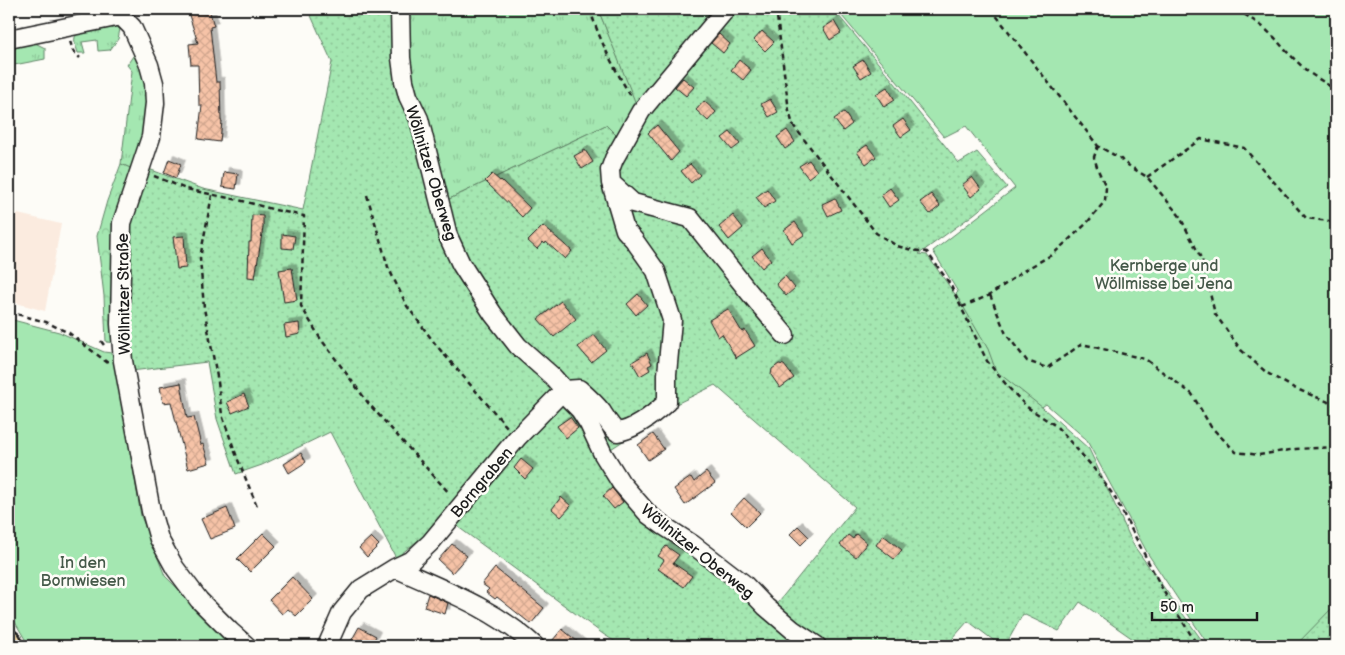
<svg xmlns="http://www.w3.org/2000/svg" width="1345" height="655" font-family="'Balsamiq Sans',sans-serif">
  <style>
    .built { fill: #fbebdf }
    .grass { fill: url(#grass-tufts); stroke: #608266 }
    .forest { fill: url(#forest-crowns); stroke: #608266 }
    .park { fill: #a4e7b1; stroke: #608266 }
    .garden { fill: url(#garden-dots); stroke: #608266; fill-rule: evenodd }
    .building { fill: url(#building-cross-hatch); stroke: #1c1c1c; filter: url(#shadow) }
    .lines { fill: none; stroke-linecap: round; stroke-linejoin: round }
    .minor-casing { stroke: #1c1c1c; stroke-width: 21 }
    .major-casing { stroke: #1c1c1c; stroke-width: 26 }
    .path { stroke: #1c1c1c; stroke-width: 2.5; stroke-dasharray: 5 4; stroke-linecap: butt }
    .minor { stroke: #fdfcf7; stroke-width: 18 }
    .major { stroke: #f9deab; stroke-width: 22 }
    .labels { text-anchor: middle; stroke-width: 5; stroke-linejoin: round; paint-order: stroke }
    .street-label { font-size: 16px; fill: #1c1c1c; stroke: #fdfcf7 }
    .park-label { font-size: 16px; fill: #455949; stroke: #fdfcf7 }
  </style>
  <defs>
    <pattern id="grass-tufts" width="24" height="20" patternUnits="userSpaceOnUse" patternTransform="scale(1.25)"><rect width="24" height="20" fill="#a4e7b1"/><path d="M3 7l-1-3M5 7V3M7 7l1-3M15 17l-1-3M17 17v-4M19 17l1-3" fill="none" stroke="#8dc698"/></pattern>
    <pattern id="forest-crowns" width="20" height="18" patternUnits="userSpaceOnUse" patternTransform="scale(1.25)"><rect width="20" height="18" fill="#a4e7b1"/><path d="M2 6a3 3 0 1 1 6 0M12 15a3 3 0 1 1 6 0" fill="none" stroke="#8dc698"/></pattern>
    <pattern id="garden-dots" width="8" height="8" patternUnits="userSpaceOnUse" patternTransform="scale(1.25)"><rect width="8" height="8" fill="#a4e7b1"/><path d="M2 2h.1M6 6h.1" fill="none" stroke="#8dc698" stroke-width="1.8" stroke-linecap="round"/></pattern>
    <pattern id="building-cross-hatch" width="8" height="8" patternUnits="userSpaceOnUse" patternTransform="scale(1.25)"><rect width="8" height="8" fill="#f6c3a7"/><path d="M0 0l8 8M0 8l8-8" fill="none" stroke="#d2a78f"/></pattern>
    <filter id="shadow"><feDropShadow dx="4.5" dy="-4.5" stdDeviation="0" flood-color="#0004"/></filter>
  </defs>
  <rect width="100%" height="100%" fill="#fdfcf7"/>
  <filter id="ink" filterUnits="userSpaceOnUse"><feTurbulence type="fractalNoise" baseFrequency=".02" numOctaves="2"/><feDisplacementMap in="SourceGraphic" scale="10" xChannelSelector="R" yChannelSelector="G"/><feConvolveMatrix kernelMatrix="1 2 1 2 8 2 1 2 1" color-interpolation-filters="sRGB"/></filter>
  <g filter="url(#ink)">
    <!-- built -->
    <path class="built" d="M9,212L61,224L45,311L9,301Z"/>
    <!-- grass -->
    <path class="grass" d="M401,9H598L639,109L620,139L606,125L443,202L416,103Z
      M115,26L120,29L118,39L110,50L98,51L97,40L82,42L85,53H78C76,45 71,38 79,32Z
      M35,43L45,48V59L9,66V49Z
      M138,52L146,74L149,115L135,170L121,164L132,71L127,65L133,56Z"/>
    <!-- forest -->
    <path class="forest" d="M121,164L135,170C129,187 122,204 117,222C107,260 113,304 117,343L106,342L104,296L97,236L107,201Z"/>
    <!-- park -->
    <path class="park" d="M836,9H1336V641L1335,646H1209L1148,554L1086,439L1046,404L1017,425L946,303L958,292L933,251L1015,188L966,126L944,137Z
      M9,319L59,332L104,352L119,354L127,431L141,516L165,576L236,646H29L9,612Z"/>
    <!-- garden -->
    <path class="garden" d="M308,9H401L403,42L443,202L606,125L620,139L638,109L598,9H833L894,82L959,163L977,152L1007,187L974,214L919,254L927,255L960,301L988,349L996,371L1043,408L1089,449L1134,546L1206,646H1143L1080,602L1059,631L1023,614L1005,646H1001L968,621L946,646H622L603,634L446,518L396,558L330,432L262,465L236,474L217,419L207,362L131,371L125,320V241L146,168L203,189L303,210L332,62ZM715,385L855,507L767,616L691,548L600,456L657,419L668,408Z
      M1336,604V646H1295Z"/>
    <!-- building -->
    <path class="building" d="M187,9H209L214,26L210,27L216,82H220L221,121H222L220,142L198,139L202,105H199L198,65H191L189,44L198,43Z
      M834,21L841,33L830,40L823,28Z
      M762,31L774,42L765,51L754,40Z
      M719,34L730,44L723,53L711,43Z
      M739,60L751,70L743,80L731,70Z
      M863,60L871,72L861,78L853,66Z
      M683,78L694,87L686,96L675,87Z
      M887,87L895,100L884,107L876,94Z
      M770,99L778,112L769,117L761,104Z
      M704,101L716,112L708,121L696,110Z
      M844,112L852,124L843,131L834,119Z
      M903,119L911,130L901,137L893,126Z
      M657,125L679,152L671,161L648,133Z
      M787,130L795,142L785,149L777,137Z
      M730,132L740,144L732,150L722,138Z
      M867,145L876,157L866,164L857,152Z
      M585,150L593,162L582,169L574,156Z
      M169,159L181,164L176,178L164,173Z
      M809,160L817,171L808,178L799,166Z
      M690,164L700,175L691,183L681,171Z
      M224,172L238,174L236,189L222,187Z
      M492,174L500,181L501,180L530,208L522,217L485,181Z
      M972,177L981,189L971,197L962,185Z
      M890,188L899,200L889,207L881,195Z
      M767,189L775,201L764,208L756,197Z
      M931,194L940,206L930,214L920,202Z
      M835,198L841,210L828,216L822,204Z
      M252,215L263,216V227L255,278L248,277L249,242H251Z
      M733,215L743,228L729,240L719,227Z
      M795,222L804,235L792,243L784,230Z
      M543,226L572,251L565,259L546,242L545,244L543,242L537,249L528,241Z
      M282,234L295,236L293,249L282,248Z
      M184,236L186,268L177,269L173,237Z
      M762,248L771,260L762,268L752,256Z
      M292,268L297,300L284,302L279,270Z
      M785,276L795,288L786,296L776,284Z
      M638,294L647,305L636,315L627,304Z
      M561,301L576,319L554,337L538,319Z
      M728,309L742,332L745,330L755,346L736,358L722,334L718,337L709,320Z
      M299,323L300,334L286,337L284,325Z
      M594,335L606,350L591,362L578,347Z
      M647,353L652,364L648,366L650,370L640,376L632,362Z
      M779,364L784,365L794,378L780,388L771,375L772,369Z
      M181,383L187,418L194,417L201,445L203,444L209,463L188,469L171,402L163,403L160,387Z
      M244,394L249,406L232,413L227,402Z
      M570,417L578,428L566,438L557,426Z
      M653,434L664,449L648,460L638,445Z
      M301,453L306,462L289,473L284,464Z
      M521,459L533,469L525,479L514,468Z
      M706,472L715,483L685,505L674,489L691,477L694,482Z
      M612,488L623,502L614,509L603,496Z
      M561,497L571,506L561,517L552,509Z
      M744,498L760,513L746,527L731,512Z
      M227,508L235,529L210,539L201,519Z
      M798,526L809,537L801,545L790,534Z
      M263,533L276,546L250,572L237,559Z
      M856,534L867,543L856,557L840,545L848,535L853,539Z
      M883,535L902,550L894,559L876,545Z
      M371,537L379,545L367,557L359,548Z
      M452,544L467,556L452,573L438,560Z
      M666,546L679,555L673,563L692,576L684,587L658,569L664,560L658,556Z
      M495,568L544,608L531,624L497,597L495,599L486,592L489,589L482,584Z
      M292,577L313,599L296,616L288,609L282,614L269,600Z
      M428,594L448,603L445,614L424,607Z
      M359,627L376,636L371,646H356L350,643Z
      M562,629L583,646H548Z"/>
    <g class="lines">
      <defs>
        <path id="minor" d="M119,9L121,16L132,27L149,65L154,83L155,103L151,137L122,223L120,324L123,361L151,511L159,539L175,568L199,600L230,631L247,646
          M400,9L401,58L404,81L408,96L419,119L448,236L461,264L475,286L493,314L518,346L552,376L560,385L568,398L580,410L589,424L603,454L621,483L649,515L664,526L692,544L744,584L766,607L793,630L817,646
          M9,39L121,16
          M611,183L633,203L690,218L749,292L785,335
          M395,568C444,590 495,609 535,646
          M327,646L342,612L361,589L395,568L412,560L431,542L517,438L564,390L579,389C587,396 595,403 602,412C607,420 610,426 617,432C635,430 654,414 667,402V374L672,320L656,271L634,240L625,230L611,183L610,170L614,159L641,111L726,9"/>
        <path id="major" d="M9,641L12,646"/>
      </defs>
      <!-- minor casing -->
      <use href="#minor" class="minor-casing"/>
      <!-- major casing -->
      <use href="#major" class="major-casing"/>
      <!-- path -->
      <path class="path" d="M590,9C599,40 615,70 632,98
        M776,9L789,111L793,125L876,233L897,246L912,250L927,252L950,284L987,361L1009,388L1027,407L1056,426L1092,466L1114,496L1164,592L1198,646
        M991,9L1098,146L1121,159L1123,162L1147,177L1179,215L1202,260L1215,314L1241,350L1267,373L1294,388L1336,405
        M1237,9L1263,27L1275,38L1285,50L1308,72L1336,90
        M960,10L961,9
        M70,41L73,51L80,58
        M154,176L186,189L243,201L275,210L304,216L301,306L320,338L369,404L450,494
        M1147,177L1201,139L1244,148L1306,218L1336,222
        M212,195L200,258L204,308L218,382L222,415L238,460L257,506
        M367,195L388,267L407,306L436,345L507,427
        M990,295L1006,334L1027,361L1047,368L1082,344L1145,359L1192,394L1211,427L1236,452L1259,455L1296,449L1336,447
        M962,307L990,295L1025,270L1053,254L1086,224L1105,201L1106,187L1098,170L1094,157L1098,146
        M9,312L46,322L69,333L108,363
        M101,341L106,348"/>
      <!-- minor -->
      <use href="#minor" class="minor"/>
      <!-- major -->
      <use href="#major" class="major"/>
    </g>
  </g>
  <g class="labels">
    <!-- street labels -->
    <g class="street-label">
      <text transform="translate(432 173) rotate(73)" y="6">Wöllnitzer Oberweg</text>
      <text transform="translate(123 294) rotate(-91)" y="6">Wöllnitzer Straße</text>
      <text transform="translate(481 482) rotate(-50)" y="6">Borngraben</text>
      <text transform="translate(698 551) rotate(39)" y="6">Wöllnitzer Oberweg</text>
    </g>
    <!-- park labels -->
    <g class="park-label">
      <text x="1164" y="271">Kernberge und<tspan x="1164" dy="18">Wöllmisse bei Jena</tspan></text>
      <text x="83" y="568">In den<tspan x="83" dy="18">Bornwiesen</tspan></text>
    </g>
  </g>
  <!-- margin -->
  <rect width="1345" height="655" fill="none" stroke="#fdfcf7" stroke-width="30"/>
  <rect x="15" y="15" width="1315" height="625" fill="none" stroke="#1c1c1c" stroke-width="2" filter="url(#ink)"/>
  <!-- scale -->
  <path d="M1152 612v8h105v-8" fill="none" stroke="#1c1c1c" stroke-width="2.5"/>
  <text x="1160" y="612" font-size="15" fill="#1c1c1c" stroke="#fdfcf7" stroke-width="4" paint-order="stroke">50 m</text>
</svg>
